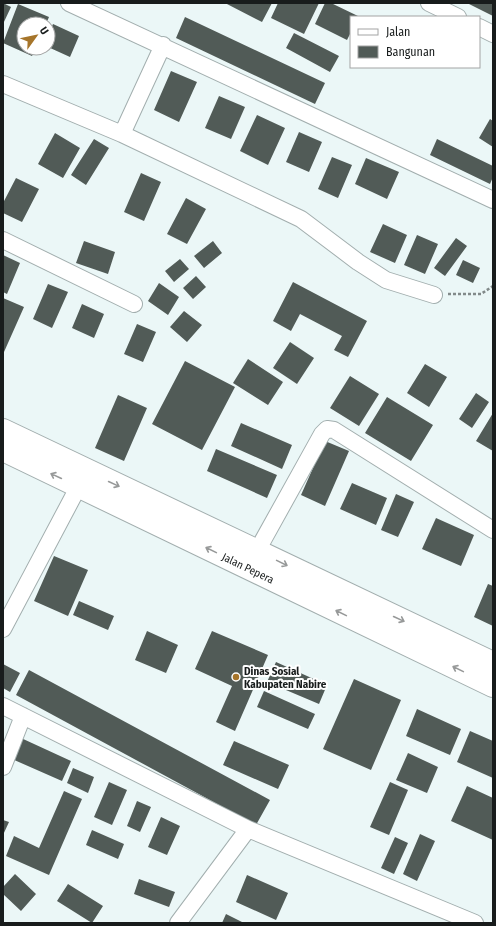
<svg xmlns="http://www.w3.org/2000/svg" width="496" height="926" font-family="'Fira Sans Condensed',sans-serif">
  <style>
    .building { fill: #515b57 }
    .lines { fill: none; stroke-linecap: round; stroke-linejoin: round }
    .minor-casing { stroke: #a2aeae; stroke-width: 18 }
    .secondary-casing { stroke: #a2aeae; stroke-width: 24 }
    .path { stroke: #828a8a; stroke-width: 2.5; stroke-dasharray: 3 2; stroke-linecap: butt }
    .minor { stroke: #fff; stroke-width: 16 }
    .secondary { stroke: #fff; stroke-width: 22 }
    .oneway { stroke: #979999 }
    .poi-dot { fill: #a6752a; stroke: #fff; stroke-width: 1.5 }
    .labels { text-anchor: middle; stroke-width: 4; stroke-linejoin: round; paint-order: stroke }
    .street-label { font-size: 11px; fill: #181c1c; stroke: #fff }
    .poi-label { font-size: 11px; font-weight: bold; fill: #181c1c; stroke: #fff; text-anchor: start }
  </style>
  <rect width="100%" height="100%" fill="#ebf7f7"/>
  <!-- building -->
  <path class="building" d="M3,3L11,7L3,24Z
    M225,3H272L262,22Z
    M278,3H319L304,34L271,18Z
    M325,3H331L360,17H351V32L347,40L315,24Z
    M467,3H493V16Z
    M18,4L49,17L46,24H24V48H36L32,56L3,43Z
    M185,17L325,83L315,104L176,38Z
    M53,24L79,36L70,57L48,47V35Z
    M294,33L339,56L330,72L286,48Z
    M171,71L197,82L179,122L154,110Z
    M219,96L245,107L231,139L205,128Z
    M257,115L285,128L268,165L240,151Z
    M490,119L493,121V147L479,138Z
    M299,132L322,142L309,172L286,162Z
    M55,133L80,148L63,178L38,164Z
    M94,139L109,148L86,185L71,175Z
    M437,139L493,166V177L490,184L430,155Z
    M332,157L352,165L338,198L318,189Z
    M366,158L399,172L387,199L355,184Z
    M141,173L161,182L144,221L124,212Z
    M16,178L39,189L22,222L3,213V203Z
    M186,198L206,209L187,244L167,234Z
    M383,224L407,235L395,263L370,252Z
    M417,235L438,244L425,274L404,265Z
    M456,238L467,246L445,276L434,268Z
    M84,241L115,252L108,274L76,263Z
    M213,241L222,253L204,268L194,256Z
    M3,255L20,263L7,294L3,292Z
    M180,259L189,269L174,282L165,271Z
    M463,260L480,268L473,283L456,275Z
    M196,276L206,287L193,299L183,288Z
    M293,282L367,321L348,357L334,350L342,336L300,314L291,331L273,321Z
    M159,283L179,297L168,315L148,301Z
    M48,284L68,292L52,328L33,319Z
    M3,298L24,307L4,352H3Z
    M82,304L104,314L94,338L72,328Z
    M184,311L202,325L187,342L170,327Z
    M137,324L156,332L143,362L124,354Z
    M290,342L314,358L297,384L273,368Z
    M248,359L283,382L268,405L233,383Z
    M185,361L235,387L202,450L152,424Z
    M425,364L447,377L429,407L407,393Z
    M350,376L379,394L359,426L330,408Z
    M476,393L489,402L472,428L459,419Z
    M118,395L147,408L124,461L95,448Z
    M387,397L433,425L411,461L365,433Z
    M493,413V451L476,441Z
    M241,423L292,445L282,469L231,446Z
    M325,441L349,451L325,506L301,495Z
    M216,449L277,475L267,498L207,471Z
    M352,483L387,498L376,525L340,509Z
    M396,494L414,502L398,537L381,530Z
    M436,518L474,535L461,566L422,549Z
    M54,556L88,570L68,616L34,601Z
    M488,584L493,586V626L474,617Z
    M79,601L114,616L108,630L73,615Z
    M147,631L178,645L166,673L135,660Z
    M212,631L268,655L235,731L216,722L232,686L195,669Z
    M276,662L327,685L319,704L267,682Z
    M3,664L20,673L10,692L3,688Z
    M29,670L270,800L256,825L16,695Z
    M354,679L401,700L371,770L323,749Z
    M264,691L315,714L308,729L257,707Z
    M417,709L461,729L450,755L406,736Z
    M470,731L493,741V778L457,762Z
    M21,738L71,761L62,781L12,759Z
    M234,741L289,765L278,789L223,765Z
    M408,753L438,767L427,793L396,780Z
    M73,768L94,777L88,793L67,783Z
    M109,782L127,790L112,825L94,817Z
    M390,782L408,790L389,835L370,827Z
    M467,786L493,798V840L451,821Z
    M64,791L82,799L49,875L6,856L14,836L39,848Z
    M137,801L151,807L140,832L127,826Z
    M161,817L180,826L167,855L148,847Z
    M3,820L9,822L3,835Z
    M92,830L124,844L118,859L86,845Z
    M420,834L435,841L417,881L403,874Z
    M395,837L408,843L394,874L381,868Z
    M15,874L36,894L21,911L3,894V887Z
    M247,875L288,893L276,920L236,902Z
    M139,879L175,892L169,907L134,894Z
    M68,884L103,906L92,923L57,901Z
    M226,914L244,923H222Z"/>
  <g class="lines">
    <defs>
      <path id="minor" d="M69,3L493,200
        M429,3L458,17
        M479,27L493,34
        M3,84L122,134L301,219L358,262L386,280L434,295
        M122,134L163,45
        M3,240L134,304
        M257,551L322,434L327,429L334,430L493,530
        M3,629L83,478
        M3,706L248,829L475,923
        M3,767L23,716
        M178,923L248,829"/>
      <g id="secondary">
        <path d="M3,430L493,663"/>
        <path id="s1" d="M3,450L493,686"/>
      </g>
    </defs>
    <!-- minor casing -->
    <use href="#minor" class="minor-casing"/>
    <!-- secondary casing -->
    <use href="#secondary" class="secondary-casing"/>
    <!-- path -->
    <path class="path" d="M448,294H481L493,286"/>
    <!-- minor -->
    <use href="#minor" class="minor"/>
    <!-- secondary -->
    <use href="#secondary" class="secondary"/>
  </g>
  <!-- one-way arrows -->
  <defs><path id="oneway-shaft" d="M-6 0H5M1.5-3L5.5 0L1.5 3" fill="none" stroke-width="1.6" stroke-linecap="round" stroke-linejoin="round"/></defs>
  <g class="oneway">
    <use href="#oneway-shaft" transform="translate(56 476) rotate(-155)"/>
    <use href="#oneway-shaft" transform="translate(114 484) rotate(25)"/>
    <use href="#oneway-shaft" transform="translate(211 550) rotate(-154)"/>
    <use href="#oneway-shaft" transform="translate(282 563) rotate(26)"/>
    <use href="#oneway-shaft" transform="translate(341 613) rotate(-154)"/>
    <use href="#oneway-shaft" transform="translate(399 619) rotate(25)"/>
    <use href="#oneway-shaft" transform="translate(458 669) rotate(-154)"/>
  </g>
  <!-- markers -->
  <circle class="poi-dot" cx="236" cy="677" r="4"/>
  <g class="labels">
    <!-- street labels -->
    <g class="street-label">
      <text dy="4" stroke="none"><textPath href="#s1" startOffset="272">Jalan Pepera</textPath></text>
    </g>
    <!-- poi labels -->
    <g class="poi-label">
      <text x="244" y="675">Dinas Sosial<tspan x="244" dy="13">Kabupaten Nabire</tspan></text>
    </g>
  </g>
  <!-- border -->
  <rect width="496" height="926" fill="none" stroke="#181c1c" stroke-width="8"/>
  <!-- legend -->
  <rect x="350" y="16" width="130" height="52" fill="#ffffff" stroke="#a3a4a4"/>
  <rect x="358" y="29" width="20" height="6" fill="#ffffff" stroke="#a3a4a4"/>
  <text x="386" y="36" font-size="12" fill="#181c1c">Jalan</text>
  <rect x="358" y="46" width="20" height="12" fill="#515b57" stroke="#a3a4a4"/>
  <text x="386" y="56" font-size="12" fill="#181c1c">Bangunan</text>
  <!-- north arrow -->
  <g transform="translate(36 36) rotate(57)"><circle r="19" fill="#ffffff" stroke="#a3a4a4"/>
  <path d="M0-3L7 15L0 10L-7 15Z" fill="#a6752a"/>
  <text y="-6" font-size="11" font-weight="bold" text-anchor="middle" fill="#181c1c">U</text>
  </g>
</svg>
